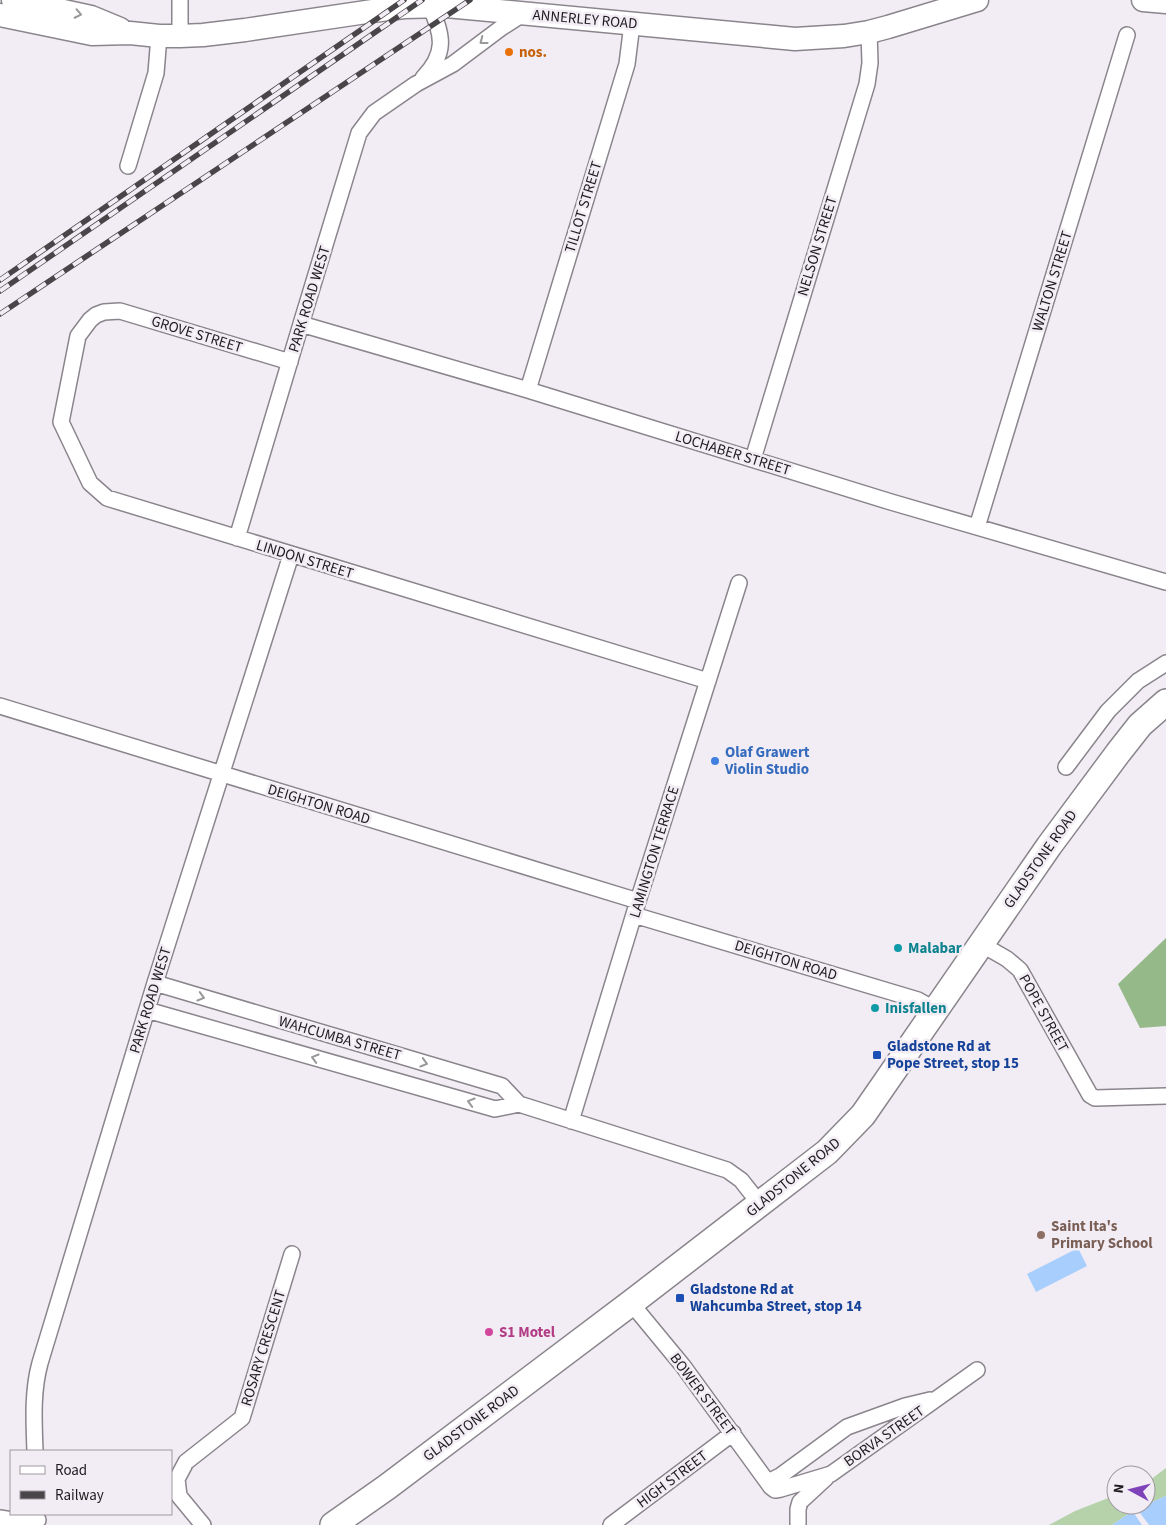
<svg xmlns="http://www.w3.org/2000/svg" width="1166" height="1525" font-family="'Source Sans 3',sans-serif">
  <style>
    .green { fill: #b5d2ab }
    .forest { fill: #95b989 }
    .water { fill: #a7cefd }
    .pier { fill: #f2ecf4 }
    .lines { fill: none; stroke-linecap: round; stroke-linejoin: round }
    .street-casing { stroke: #8a858c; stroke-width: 18 }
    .secondary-casing { stroke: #8a858c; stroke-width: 25 }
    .primary-casing { stroke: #8a858c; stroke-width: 28 }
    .street { stroke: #fff; stroke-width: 15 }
    .secondary { stroke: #fff; stroke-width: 22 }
    .primary { stroke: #fff; stroke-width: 25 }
    .rail-casing { stroke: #49464a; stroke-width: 5.5 }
    .rail { stroke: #f2ecf4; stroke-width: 4; stroke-dasharray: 11; stroke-linecap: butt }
    .oneway { stroke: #99989a }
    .food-dot { fill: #e8710a; stroke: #f2ecf4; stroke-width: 2 }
    .shop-dot { fill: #3f7fe0; stroke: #f2ecf4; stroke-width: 2 }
    .culture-dot { fill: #0f9aa8; stroke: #f2ecf4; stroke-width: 2 }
    .transit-dot { fill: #1a4fb4; stroke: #f2ecf4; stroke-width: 2 }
    .education-dot { fill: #8d6e63; stroke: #f2ecf4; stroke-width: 2 }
    .hotel-dot { fill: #d1479c; stroke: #f2ecf4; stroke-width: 2 }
    .labels { text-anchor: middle; stroke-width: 5; stroke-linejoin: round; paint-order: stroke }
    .street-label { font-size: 15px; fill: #1d1b1e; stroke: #f2ecf4 }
    .food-label { font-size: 15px; font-weight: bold; fill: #c56008; stroke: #f2ecf4; text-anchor: start }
    .shop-label { font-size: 15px; font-weight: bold; fill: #366cbe; stroke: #f2ecf4; text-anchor: start }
    .culture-label { font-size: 15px; font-weight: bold; fill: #0d838f; stroke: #f2ecf4; text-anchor: start }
    .transit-label { font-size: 15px; font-weight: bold; fill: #164399; stroke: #f2ecf4; text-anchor: start }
    .education-label { font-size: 15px; font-weight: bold; fill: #785e54; stroke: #f2ecf4; text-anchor: start }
    .hotel-label { font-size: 15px; font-weight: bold; fill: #b23c85; stroke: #f2ecf4; text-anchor: start }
  </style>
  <rect width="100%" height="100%" fill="#f2ecf4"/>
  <!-- green -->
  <path class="green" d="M1166,1468V1496L1146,1505V1483Z
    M1116,1495V1505H1145L1136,1509L1112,1525H1049L1075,1511Z"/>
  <!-- forest -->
  <path class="forest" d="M1166,938V1026L1140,1028L1118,984Z"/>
  <!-- water -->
  <path class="water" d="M1078,1248L1087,1266L1036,1292L1027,1274Z
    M1166,1496V1525H1112L1136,1509Z"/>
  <!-- pier -->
  <path class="pier" d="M1135,1506L1149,1525H1142L1131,1509Z"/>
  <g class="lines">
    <defs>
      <path id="street" d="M180,36V0
        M423,78C447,53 443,35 430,6
        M128,166L156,73L159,36
        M301,324L528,390L891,502L1166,582
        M290,362L120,311L104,312L96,315L90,320L78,336L61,422L90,483L107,498L708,681
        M528,390L627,64L632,24
        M753,459L867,84L870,63L869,32
        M977,527L1127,35
        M237,538L301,324L359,133L374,113L416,84L453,64L501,28L523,14
        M0,706L638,901
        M1066,767L1108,711L1138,681L1166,663
        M634,915L918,1000L936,1010
        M981,944L1007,959L1020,970L1090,1095L1095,1098L1166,1096
        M155,983L502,1086L519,1104L727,1170L741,1180L760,1204
        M147,1010L495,1109L519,1104
        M571,1121L638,901L739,583
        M631,1303L683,1366L771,1487L775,1490L781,1489L831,1474L977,1370
        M35,1451C34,1422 32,1392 40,1363L155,983L291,555
        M768,1482L780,1476L847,1427L905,1406L930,1400
        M0,1518L18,1521L38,1520
        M203,1525L179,1496L177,1479L186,1462L242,1418L292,1254
        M611,1525L733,1433
        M798,1525V1509L800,1502L826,1478"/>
      <path id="secondary" d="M13,0L91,17L120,29
        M1143,0L1166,2
        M0,15L92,34L130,33L159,36H180L203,35L245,30L373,11L404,7L446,6L795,39L844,36L869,32L888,27L977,0"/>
      <path id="primary" d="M333,1525L387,1487L631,1303L827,1152L863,1115L1049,846L1118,753L1140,725L1166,702"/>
    </defs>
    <!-- street casing -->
    <use href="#street" class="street-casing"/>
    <!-- secondary casing -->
    <use href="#secondary" class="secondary-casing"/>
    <!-- primary casing -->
    <use href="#primary" class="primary-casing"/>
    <!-- street -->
    <use href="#street" class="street"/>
    <!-- secondary -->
    <use href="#secondary" class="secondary"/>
    <!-- primary -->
    <use href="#primary" class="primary"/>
    <defs>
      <path id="rail" d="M0,280L404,0
        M0,291L422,0
        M0,314L470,0"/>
    </defs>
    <!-- rail casing -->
    <use href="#rail" class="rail-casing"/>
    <!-- rail -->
    <use href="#rail" class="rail"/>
  </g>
  <!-- one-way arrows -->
  <defs><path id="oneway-chevron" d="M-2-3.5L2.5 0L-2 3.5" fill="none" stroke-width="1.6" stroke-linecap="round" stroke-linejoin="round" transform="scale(1.25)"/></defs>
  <g class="oneway">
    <use href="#oneway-chevron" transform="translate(78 14) rotate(12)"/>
    <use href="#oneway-chevron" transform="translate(483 41) rotate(143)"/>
    <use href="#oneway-chevron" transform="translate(201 997) rotate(16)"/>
    <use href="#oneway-chevron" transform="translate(315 1058) rotate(-164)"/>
    <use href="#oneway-chevron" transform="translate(424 1063) rotate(16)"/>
    <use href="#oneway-chevron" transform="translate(471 1102) rotate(-164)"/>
  </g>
  <!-- markers -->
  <circle class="food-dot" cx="509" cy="52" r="5"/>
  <circle class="shop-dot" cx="715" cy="761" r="5"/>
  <g class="culture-dot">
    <circle cx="898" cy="948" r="5"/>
    <circle cx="875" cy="1008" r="5"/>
  </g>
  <g class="transit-dot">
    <rect x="872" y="1050" width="10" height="10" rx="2.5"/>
    <rect x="675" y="1293" width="10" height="10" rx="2.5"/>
  </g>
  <circle class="education-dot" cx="1041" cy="1235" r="5"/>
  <circle class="hotel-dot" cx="489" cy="1332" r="5"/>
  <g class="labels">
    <!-- street labels -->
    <g class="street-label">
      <text transform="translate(585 19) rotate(5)" y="5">ANNERLEY ROAD</text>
      <text transform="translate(583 207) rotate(-73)" y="5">TILLOT STREET</text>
      <text transform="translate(817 246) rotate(-73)" y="5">NELSON STREET</text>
      <text transform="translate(1052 281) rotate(-73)" y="5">WALTON STREET</text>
      <text transform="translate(309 299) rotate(-73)" y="5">PARK ROAD WEST</text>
      <text transform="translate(197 334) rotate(17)" y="5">GROVE STREET</text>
      <text transform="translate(733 453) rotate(17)" y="5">LOCHABER STREET</text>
      <text transform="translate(305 559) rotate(17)" y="5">LINDON STREET</text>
      <text transform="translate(319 804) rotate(17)" y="5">DEIGHTON ROAD</text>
      <text transform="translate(654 852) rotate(-73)" y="5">LAMINGTON TERRACE</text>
      <text transform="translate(1040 859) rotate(-55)" y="5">GLADSTONE ROAD</text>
      <text transform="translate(786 960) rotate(17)" y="5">DEIGHTON ROAD</text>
      <text transform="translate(150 1000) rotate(-73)" y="5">PARK ROAD WEST</text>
      <text transform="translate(1044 1013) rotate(61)" y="5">POPE STREET</text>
      <text transform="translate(340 1038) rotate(16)" y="5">WAHCUMBA STREET</text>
      <text transform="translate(793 1177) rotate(-39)" y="5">GLADSTONE ROAD</text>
      <text transform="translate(263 1348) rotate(-73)" y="5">ROSARY CRESCENT</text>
      <text transform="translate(703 1394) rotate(53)" y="5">BOWER STREET</text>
      <text transform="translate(471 1423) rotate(-37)" y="5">GLADSTONE ROAD</text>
      <text transform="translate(884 1436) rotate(-35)" y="5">BORVA STREET</text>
      <text transform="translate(672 1479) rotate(-37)" y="5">HIGH STREET</text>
    </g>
    <!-- food labels -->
    <g class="food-label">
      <text x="519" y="57">nos.</text>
    </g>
    <!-- shop labels -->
    <g class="shop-label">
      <text x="725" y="757">Olaf Grawert<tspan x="725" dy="17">Violin Studio</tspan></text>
    </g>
    <!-- culture labels -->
    <g class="culture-label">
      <text x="908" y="953">Malabar</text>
      <text x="885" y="1013">Inisfallen</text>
    </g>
    <!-- transit labels -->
    <g class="transit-label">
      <text x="887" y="1051">Gladstone Rd at<tspan x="887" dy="17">Pope Street, stop 15</tspan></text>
      <text x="690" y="1294">Gladstone Rd at<tspan x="690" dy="17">Wahcumba Street, stop 14</tspan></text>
    </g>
    <!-- education labels -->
    <g class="education-label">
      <text x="1051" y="1231">Saint Ita's<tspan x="1051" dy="17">Primary School</tspan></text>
    </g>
    <!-- hotel labels -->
    <g class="hotel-label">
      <text x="499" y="1337">S1 Motel</text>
    </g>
  </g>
  <!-- legend -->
  <rect x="10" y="1450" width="162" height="65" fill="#f2ecf4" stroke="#9d989e"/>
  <rect x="20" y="1466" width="25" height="8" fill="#ffffff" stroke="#9d989e"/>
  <text x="55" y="1475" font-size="15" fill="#1d1b1e">Road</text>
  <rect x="20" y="1491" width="25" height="8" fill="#49464a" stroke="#9d989e"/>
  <text x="55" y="1500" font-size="15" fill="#1d1b1e">Railway</text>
  <!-- north arrow -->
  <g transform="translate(1131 1490) rotate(277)"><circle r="24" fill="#f2ecf4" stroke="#9d989e"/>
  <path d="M0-4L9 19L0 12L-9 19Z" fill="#7e43b8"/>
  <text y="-8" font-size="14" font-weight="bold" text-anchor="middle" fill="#1d1b1e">N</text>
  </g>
</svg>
